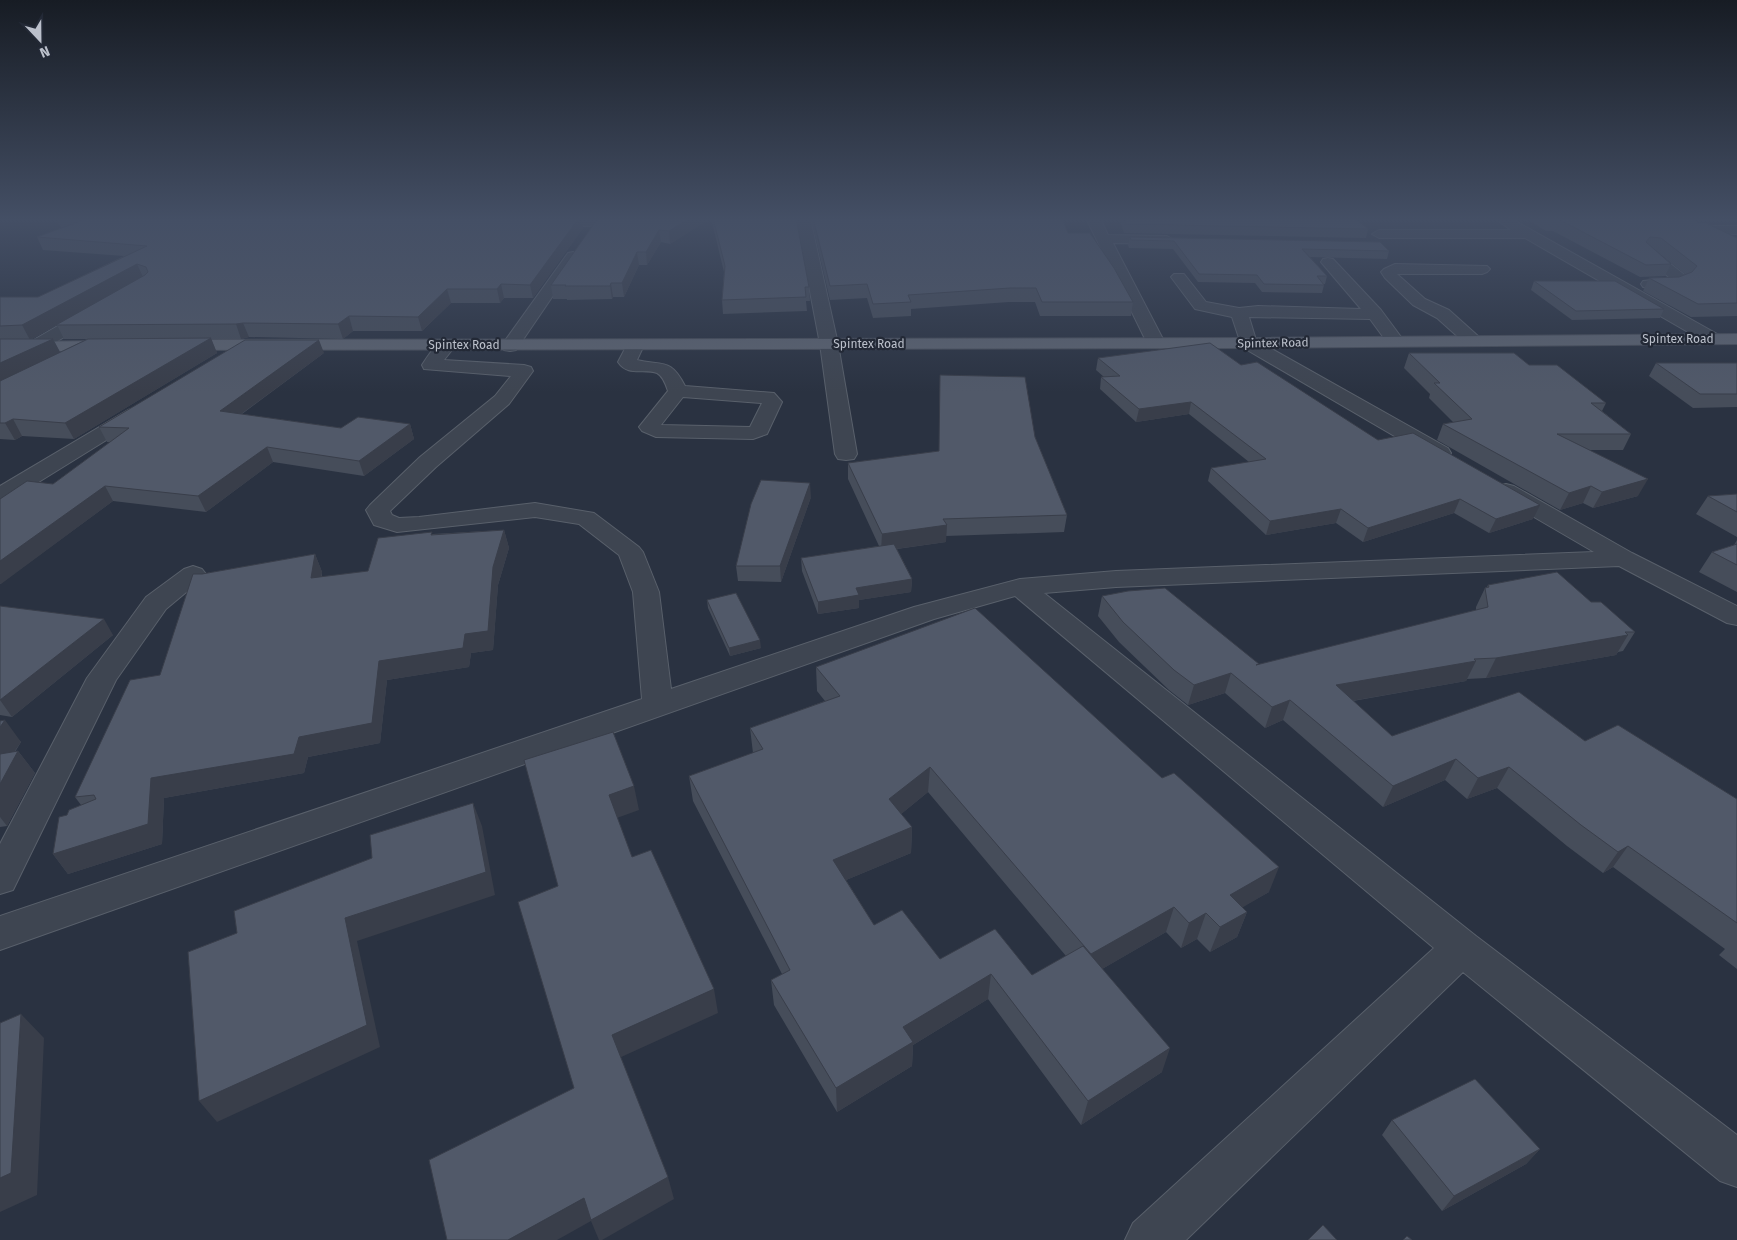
<svg xmlns="http://www.w3.org/2000/svg" width="1737" height="1240" font-family="'Fira Sans',sans-serif">
  <style>
    .lines { fill: none; stroke-linecap: round; stroke-linejoin: round }
    .minor-casing { stroke: #59606b; stroke-width: 2 }
    .major-casing { stroke: #484e5a; stroke-width: 2 }
    .minor { fill: #3e4551; fill-rule: evenodd }
    .major { fill: #5d6471; fill-rule: evenodd }
    .wall { fill: #464d5a; fill-rule: evenodd }
    .shaded-wall { fill: #393e4a }
    .building { fill: #515969; stroke: #393e4a }
    .labels { text-anchor: middle; stroke-width: 4.5; stroke-linejoin: round; paint-order: stroke }
    .far-street-label { font-size: 12px; fill: #bbc0cb; stroke: #232936 }
  </style>
  <rect width="100%" height="100%" fill="#2a3241"/>
  <g class="lines">
    <defs>
      <path id="minor" d="M544,218H598L604,222L597,226H545L538,222Z
        M796,218H810L838,344L857,454L854,459L846,460L838,459L835,454L820,344Z
        M1086,218H1100L1108,235L1167,236L1174,240L1167,244L1113,243L1165,343L1162,347L1156,348L1150,347L1147,343Z
        M1494,218H1510L1719,335L1722,339L1719,343L1713,344L1707,343L1525,238H1379L1372,234L1379,230H1511Z
        M1697,226H1737V234L1692,233L1690,230L1692,227Z
        M1649,250L1654,251L1686,276L1689,279C1681,290 1656,290 1643,287L1641,284L1643,281L1670,278L1644,257L1642,254L1644,251Z
        M573,252L578,253L580,256L516,350L510,351L504,350L501,346L504,342L568,253Z
        M1328,258L1333,259L1381,310L1404,341L1401,345L1395,346L1389,345L1370,319L1249,317L1256,340L1448,448L1451,453L1448,458L1440,459L1432,458L1242,347L1232,317L1195,309L1171,277L1174,274H1184L1206,302L1239,308L1258,306L1361,309L1321,262L1323,259Z
        M1395,264L1487,266L1490,269L1487,272L1482,274H1397L1425,299L1449,310L1478,336L1481,340L1478,344L1472,345L1466,344L1437,318L1413,305L1385,278L1381,272L1384,269Z
        M93,308L99,309L101,313L99,317L42,350L36,351L30,350L27,346L30,342L87,309Z
        M447,340L453,341L456,345L444,360L524,365L531,367L533,371L509,404L436,467L390,511L392,515L399,518L419,517L535,503L594,513L639,547L643,552L659,592L671,689L914,607L1020,579L1116,571L1594,552L1498,496L1495,491L1498,486L1506,484L1514,486L1632,553L1737,606V625L1727,623L1619,566L1116,587L1044,593L1476,936L1737,1135V1187L1720,1181L1463,972L1186,1240H1125L1133,1223L1434,948L1015,596L934,619L0,950V916L642,699L633,592L619,555L579,524L535,517L397,532L374,525L366,510L370,505L420,457L495,396L511,376L424,369L422,365C428,356 436,342 447,340Z
        M635,340L641,341L644,345L637,360C663,366 671,358 685,386L774,393L782,402L767,434L753,439L656,437L642,431L639,427L668,391C666,385 663,376 657,373C643,368 628,377 618,362L629,341ZM683,397L761,403H762L750,427L661,425Z
        M135,408L142,410L145,414L142,418L8,501L0,503V486L128,410Z
        M193,566L202,569L206,574L202,579L166,609L116,680L13,890L0,894V844L87,678L146,597L184,569Z"/>
      <path id="major" d="M1737,334V344L1248,348L176,350L170,349L167,345L170,341L176,340L1248,338Z
        M111,341L117,342L120,346L117,350L0,352V342Z"/>
    </defs>
    <!-- minor casing -->
    <use href="#minor" class="minor-casing"/>
    <!-- major casing -->
    <use href="#major" class="major-casing"/>
    <!-- minor -->
    <use href="#minor" class="minor"/>
    <!-- major -->
    <use href="#major" class="major"/>
  </g>
  <!-- wall -->
  <path class="wall" d="M56,218L583,228L533,298H504L500,303H451L422,331H353L343,339L249,337L241,339H211L217,353L74,439L22,436L15,440L0,439V297H38L124,256L43,250L37,237L61,228ZM57,325L64,339H87L60,352L53,339H32Z
    M598,218H711L670,244L661,242L647,265H639L624,297H613L612,299L567,300V299H553L551,285Z
    M711,218H796L809,287L810,301H806L807,311L723,314L722,300L724,272Z
    M811,218H1062L1068,233L1133,302L1131,316H1040L1035,302H1009L911,309V316L873,318L867,298L830,300Z
    M1119,218H1355L1368,229L1366,238L1124,233Z
    M1525,218H1737V221H1696L1698,223L1737,238V316L1691,317L1643,291L1649,278L1679,277L1685,274L1655,250L1671,264L1665,276L1640,277L1553,231H1546Z
    M1130,237L1389,251L1387,259L1310,257L1327,276L1325,284H1324V285L1322,293L1262,292L1255,283L1198,282L1173,249L1129,248L1128,245Z
    M1534,281L1664,309L1660,318L1572,320L1531,290Z
    M324,353L242,414L341,428L410,424L414,439L364,476L273,462L206,512L113,501L0,584V499L53,484L110,442H107L99,427Z
    M1409,353L1529,365L1606,403L1602,411L1631,434L1623,450H1589L1638,496L1593,508L1583,503L1560,510L1437,440L1443,424L1453,422L1429,398L1430,394L1404,368Z
    M1098,358L1241,365L1378,440L1533,519L1489,533L1454,513L1363,542L1336,523L1266,535L1208,481L1211,468L1249,462L1189,414L1136,422L1100,389L1101,377H1104L1096,370Z
    M1656,363H1737V407L1693,408L1649,376Z
    M940,375L1035,437L1067,515L1064,532L946,536V542L897,549L912,579L911,592L859,600V608L818,614L802,571L801,558L879,546L848,479V463L939,451Z
    M1737,494V537L1696,514L1708,496Z
    M811,497L781,582L738,581L736,566Z
    M504,530L509,548L498,585L493,650L471,653L469,667L387,680L380,743L308,757L304,773L164,798L162,844L68,874L53,854L67,815L81,805L75,797L160,675L202,574L315,554L322,572V577L368,571L433,534Z
    M1737,540V592L1699,572L1712,552L1734,545Z
    M1488,585L1591,602L1635,632L1623,651L1618,652L1616,655L1486,678L1467,679L1466,681L1353,701L1392,736L1585,741L1737,799V969L1719,955L1725,949L1613,867L1603,873L1567,846L1497,788L1467,799L1445,780L1383,807L1283,720L1265,728L1225,693L1188,705L1169,690L1119,642L1098,616L1102,596L1259,665L1476,610V607L1485,588L1487,587Z
    M707,600L761,648L730,656L708,608Z
    M0,606L113,635L12,717L0,715Z
    M816,667L1269,892L1242,907L1247,912L1237,937L1210,952L1197,939L1181,948L1166,932L1102,969L1162,1072L1081,1125L988,999L913,1045L912,1066L837,1112L774,1005L771,980L782,974L693,801L689,776L753,753L750,728L825,701L817,691ZM928,792L1066,956L1032,975L940,959L874,925L846,880L911,853L912,827L901,814Z
    M0,721L21,742L15,752L18,751L35,773L7,826L0,827Z
    M1392,1120L1540,1149L1526,1164L1442,1211L1382,1135Z"/>
  <!-- shaded-wall -->
  <path class="shaded-wall" d="M579,218H582L583,228L533,298L530,285Z
    M690,218H711L670,244L669,231Z
    M659,230L661,242L647,265L646,252Z
    M637,252L639,265L624,297L622,283Z
    M137,264L143,277L30,340L22,325Z
    M611,283L613,297L612,299L610,286Z
    M501,284L504,298L500,303L497,289Z
    M447,289L451,303L422,331L418,317Z
    M349,316L353,331L343,339L338,324Z
    M243,323L249,337L241,339L236,324Z
    M211,338L217,353L74,439L65,423Z
    M53,339L61,354L0,383V363Z
    M319,340L324,353L226,425L220,411Z
    M1191,402L1189,414L1136,422L1139,409Z
    M13,419L22,436L15,440L5,423Z
    M410,424L414,439L364,476L359,461Z
    M267,447L273,462L206,512L198,496Z
    M1648,479L1638,496L1593,508L1602,492Z
    M810,483L811,497L781,582L780,566Z
    M105,486L113,501L1,584L0,583V561Z
    M1591,486L1583,503L1560,510L1569,493Z
    M1460,499L1454,513L1363,542L1368,528Z
    M1540,505L1533,519L1489,533L1496,519Z
    M1341,509L1336,523L1266,535L1270,521Z
    M947,525L946,542L881,551L882,534Z
    M504,530L509,548L498,585L493,650L471,653L469,667L387,680L380,743L308,757L304,773L164,798L162,844L68,874L53,854L151,778L299,737L379,661L465,634L493,567Z
    M315,554L322,572L319,597L311,578Z
    M912,579L911,592L859,600V608L818,614V602L856,588Z
    M104,619L113,635L12,717L0,700Z
    M1628,635L1616,655L1486,678L1496,658Z
    M760,640L761,648L730,656L729,648Z
    M1476,661L1466,681L1328,705L1336,685Z
    M1231,673L1225,693L1188,705L1194,685Z
    M1290,700L1283,720L1265,728L1272,707Z
    M5,720L21,742L0,772V727Z
    M18,751L35,773L7,826L0,817V784Z
    M1456,759L1445,780L1383,807L1393,786Z
    M930,767L928,792L889,824V799Z
    M1509,767L1497,788L1467,799L1478,778Z
    M634,786L639,810L614,819L609,795Z
    M473,803L482,826L495,895L357,941L380,1047L217,1122L199,1101L345,918Z
    M912,827L911,853L834,885L833,860Z
    M1628,846L1613,867L1603,873L1618,852Z
    M1279,867L1269,892L1221,920L1230,895Z
    M1174,907L1166,932L1085,979L1091,954Z
    M1247,912L1237,937L1210,952L1220,927Z
    M1206,913L1197,939L1181,948L1189,923Z
    M991,974L988,999L913,1045L912,1066L837,1112L836,1088L903,1027Z
    M714,989L718,1013L619,1058L612,1035Z
    M21,1014L44,1038L37,1195L0,1212V1178Z
    M1170,1048L1162,1072L1081,1125L1088,1101Z
    M1540,1149L1526,1164L1442,1211L1454,1196Z
    M668,1177L674,1199L602,1240H599L591,1221L557,1240H508L584,1198Z"/>
  <!-- building -->
  <path class="building" d="M56,218H579L530,285L501,284L497,289H447L418,317L349,316L338,324L243,323L236,324L56,325L145,275L148,272L146,267L137,264L22,325L0,326V297H38L147,246L37,237L86,219Z
    M598,218H690L669,231L659,230L646,252H637L622,283H611L610,286H565L566,285H551Z
    M713,218H796L809,287H805L806,297L722,300L725,266Z
    M813,218H1062L1068,233H1090L1114,268L1133,302H1042L1036,288H1010L908,295L911,302L873,304L867,284L830,286Z
    M1124,218H1355L1368,229L1126,224Z
    M1550,218H1694L1698,223H1706L1737,238V303L1698,304L1649,278L1679,277L1692,272L1697,266L1661,238L1650,237L1646,242L1671,264L1646,265L1558,219H1551Z
    M1130,237L1380,242L1389,251L1302,249L1327,276H1317L1324,285L1264,284L1257,275L1199,274L1174,241L1131,240Z
    M1534,281H1615L1664,309L1576,311Z
    M211,338L65,423L13,419L5,423H0V381L88,339Z
    M0,339H53L0,363Z
    M245,340H319L220,411L341,428L358,417L410,424L359,461L267,447L198,496L105,486L0,561V499L27,481L53,484L129,428L99,427Z
    M1210,343L1241,365L1257,362L1378,440L1413,433L1540,505L1496,519L1460,499L1368,528L1341,509L1270,521L1211,468L1266,459L1191,402L1139,409L1101,377L1120,376L1098,358Z
    M1409,353H1514L1529,365H1557L1606,403H1591L1631,434H1557L1648,479L1602,492L1591,486L1569,493L1443,424L1472,419L1434,383H1440Z
    M1656,363H1737V394H1700Z
    M940,375L1025,377L1035,437L1067,515L943,519L947,525L882,534L848,463L939,451Z
    M761,480L810,483L780,566H736L751,504Z
    M1737,494V512L1708,496Z
    M504,530L493,567L488,631L465,634L463,648L379,661L372,723L299,737L294,754L151,778L148,824L53,854L59,817L67,815L69,810L96,799L94,795L75,797L130,680L160,675L193,574H202L315,554L311,578L368,571L378,538L432,532L431,535Z
    M894,544L912,579L856,588L859,595L818,602L801,558Z
    M1737,544V565L1712,552Z
    M1557,572L1591,602H1601L1635,632H1625L1628,635L1496,658L1474,659L1476,661L1336,685L1392,736L1519,692L1585,741L1618,725L1737,799V923L1628,846L1618,852L1581,825L1509,767L1478,778L1456,759L1393,786L1290,700L1272,707L1231,673L1194,685L1174,670L1123,622L1102,596L1128,591L1165,588L1259,664L1256,665L1488,607L1485,588L1489,587L1488,585Z
    M736,593L760,640L729,648L707,600Z
    M0,606L104,619L0,700Z
    M975,608L1162,778L1174,773L1279,867L1230,895L1247,912L1220,927L1206,913L1189,923L1174,907L1091,954L930,767L889,799L912,827L833,860L874,925L902,910L940,959L995,929L1032,975L1083,946L1170,1048L1088,1101L991,974L903,1027L913,1042L836,1088L771,980L790,970L689,776L763,749L750,728L840,696L816,667Z
    M5,720L0,727V721Z
    M613,732L634,786L609,795L632,857L651,850L714,989L612,1035L668,1177L591,1220L584,1198L508,1240H447L429,1160L574,1088L518,902L558,886L524,760Z
    M18,751L0,784V754Z
    M473,803L486,872L345,918L367,1025L199,1101L188,952L237,933L234,911L372,858L370,835Z
    M21,1014L11,1173L0,1178V1023Z
    M1475,1079L1540,1149L1454,1196L1392,1120Z
    M1323,1225L1337,1240H1308Z
    M1407,1236L1412,1240H1403Z"/>
  <!-- sky -->
  <linearGradient id="sky" x2="0" y2="1"><stop stop-color="#171c24"/><stop offset="0.56" stop-color="#444f65"/><stop offset="1" stop-color="#444f65" stop-opacity="0"/></linearGradient>
  <rect width="1737" height="392" fill="url(#sky)"/>
  <g class="labels">
    <!-- far-street labels -->
    <g class="far-street-label">
      <text x="1678" y="343">Spintex Road</text>
      <text transform="translate(1273 343) rotate(-1)" y="4">Spintex Road</text>
      <text x="869" y="348">Spintex Road</text>
      <text x="464" y="349">Spintex Road</text>
    </g>
  </g>
  <!-- north arrow -->
  <g transform="translate(40 40) rotate(158)" stroke="#232936" stroke-width="4" paint-order="stroke">
  <path d="M0-4L9 19L0 12L-9 19Z" fill="#bbc0cb"/>
  <text y="-8" font-size="14" font-weight="bold" text-anchor="middle" fill="#bbc0cb">N</text>
  </g>
</svg>
